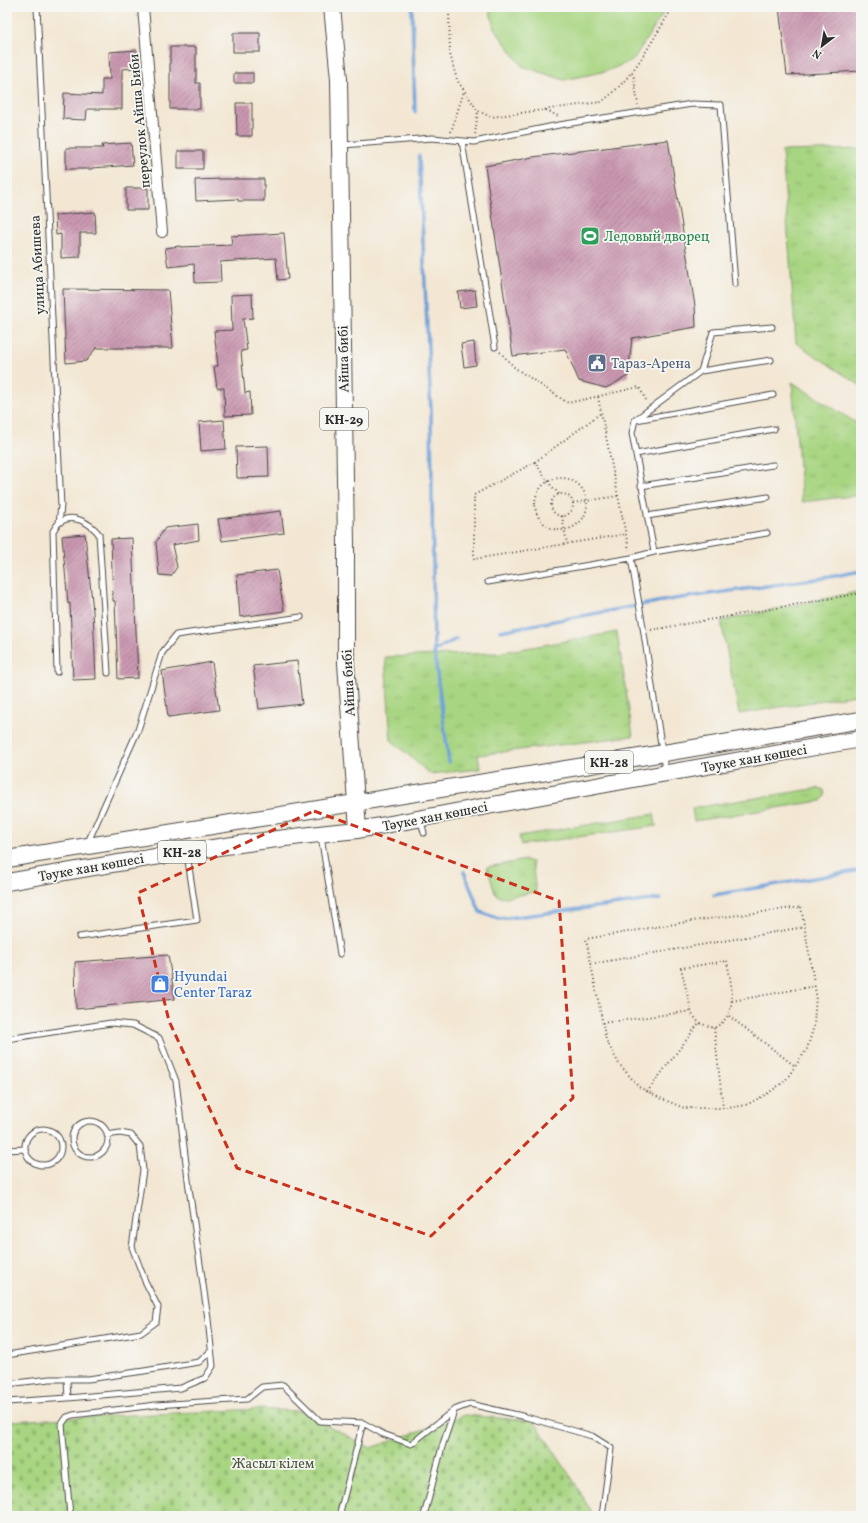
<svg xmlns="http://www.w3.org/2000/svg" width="868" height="1523" font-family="Vollkorn,serif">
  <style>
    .grass { fill: url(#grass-tufts); stroke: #6a8056 }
    .cemetery { fill: url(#cemetery-stones); stroke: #6a8056 }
    .garden { fill: #a8d581; stroke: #6a8056 }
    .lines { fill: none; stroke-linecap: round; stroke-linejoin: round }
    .stream { stroke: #6d9fd8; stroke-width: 3.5 }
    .building { fill: url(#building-hatch) }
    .service-casing { stroke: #494744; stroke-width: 7 }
    .minor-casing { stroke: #494744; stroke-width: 12 }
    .primary-casing { stroke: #494744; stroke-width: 18 }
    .path { stroke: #494744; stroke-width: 2; stroke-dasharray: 1 3; stroke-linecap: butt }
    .service { stroke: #fff; stroke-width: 5 }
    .minor { stroke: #fff; stroke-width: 10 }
    .primary { stroke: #fff; stroke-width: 16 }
    .marked { fill: none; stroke: #c8321e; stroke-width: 3; stroke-dasharray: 8 5; stroke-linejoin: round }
    .labels { text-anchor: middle; stroke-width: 3.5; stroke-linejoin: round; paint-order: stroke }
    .shield { fill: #f6f6f2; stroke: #686867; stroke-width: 1 }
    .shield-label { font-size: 13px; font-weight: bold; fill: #2b2b2b }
    .street-label { font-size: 14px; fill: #2b2b2b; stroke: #f6f6f2 }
    .leisure-label { font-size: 14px; fill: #27864d; stroke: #f6f6f2; text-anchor: start }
    .service-label { font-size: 14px; fill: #4e5e75; stroke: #f6f6f2; text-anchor: start }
    .shop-label { font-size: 14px; fill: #366cbe; stroke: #f6f6f2; text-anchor: start }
    .park-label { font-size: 14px; fill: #4a5640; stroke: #f6f6f2 }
  </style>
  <defs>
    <pattern id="grass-tufts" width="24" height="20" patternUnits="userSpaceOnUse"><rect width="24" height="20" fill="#a8d581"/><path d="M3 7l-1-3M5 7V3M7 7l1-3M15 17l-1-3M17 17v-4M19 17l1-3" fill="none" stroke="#91b770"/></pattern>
    <pattern id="cemetery-stones" width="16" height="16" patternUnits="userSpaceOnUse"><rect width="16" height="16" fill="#a8d581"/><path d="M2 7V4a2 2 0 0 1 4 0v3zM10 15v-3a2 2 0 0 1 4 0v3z" fill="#91b770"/></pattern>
    <pattern id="building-hatch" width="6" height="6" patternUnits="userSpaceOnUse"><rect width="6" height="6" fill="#ca98b1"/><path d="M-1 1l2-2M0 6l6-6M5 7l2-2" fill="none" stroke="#a47c90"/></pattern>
  </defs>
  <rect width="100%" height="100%" fill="#f6f6f2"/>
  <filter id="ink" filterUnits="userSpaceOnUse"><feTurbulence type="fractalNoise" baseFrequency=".025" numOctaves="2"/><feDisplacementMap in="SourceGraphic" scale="8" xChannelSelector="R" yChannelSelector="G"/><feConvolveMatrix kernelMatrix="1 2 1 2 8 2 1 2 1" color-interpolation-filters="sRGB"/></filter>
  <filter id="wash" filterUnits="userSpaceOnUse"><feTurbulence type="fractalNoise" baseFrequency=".012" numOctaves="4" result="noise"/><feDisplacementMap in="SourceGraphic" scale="16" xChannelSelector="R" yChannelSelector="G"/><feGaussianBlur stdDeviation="0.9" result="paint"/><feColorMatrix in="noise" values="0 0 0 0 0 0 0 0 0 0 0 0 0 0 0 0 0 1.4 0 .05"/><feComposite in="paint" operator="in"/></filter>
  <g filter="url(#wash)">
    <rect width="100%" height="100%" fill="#f3e7d3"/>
    <!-- grass -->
    <path class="grass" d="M861,149V386L796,343L782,151Z
      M792,382L861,426V495L802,502Z
      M861,591V694L739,714L721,621Z
      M617,632L633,736L478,755L480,769L430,774L391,740L385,657L497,653Z
      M819,788L824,790L825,796L821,801L694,821L692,808Z
      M654,814L656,826L521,845L519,836Z
      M525,860L532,862L536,892L500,898L495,893L487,867Z"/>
    <!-- cemetery -->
    <path class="cemetery" d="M259,1409L300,1411L371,1448L465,1415L534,1421L575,1483L593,1516H7V1421Z"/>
    <!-- garden -->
    <path class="garden" d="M489,7H667L633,60L607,71L564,80L522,66L494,28Z"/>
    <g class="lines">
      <!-- stream -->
      <path class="stream" d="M412,7L415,112
        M419,156L431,412L434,651
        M500,631L674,599L824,578L861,571
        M449,762L434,651L456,639
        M464,872L480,912L499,919L660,899
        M714,895L861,870"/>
    </g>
    <g id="blocks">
      <!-- building -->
      <path class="building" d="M779,7H861V71L787,75Z
        M233,33H260V52H233Z
        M170,47H196V83H200V109H170Z
        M137,50L138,68L122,69V109H87L86,120L63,119L64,93L102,95V79H110L109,52Z
        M234,73H253V83H234Z
        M236,103H252V136H237Z
        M668,140L695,306L696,327L632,338L628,376L606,388L579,381L565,349L513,356L485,166L533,157Z
        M131,143L133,165L92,168V169H66V148H103L102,145Z
        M178,151H203V169H178Z
        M221,179H264V201H238V199L196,201L195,180Z
        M126,188H148V210H126Z
        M95,212L96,233H80V257L61,258V234L56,235L55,215Z
        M284,233L288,279L278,280L276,258L220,262L221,282L195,283L194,264L168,267L165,248L180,246V247L232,245L231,236Z
        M63,289L168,290L173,348H96L86,361L66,363Z
        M475,290L477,306L460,308L458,292Z
        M252,294L253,318L243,319L247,350L241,351L245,393L250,392L251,415L225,416L224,388H217L214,366H218L214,331L232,330L231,295Z
        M474,342L476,365L464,367L461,344Z
        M224,420L226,449L201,451L199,422Z
        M268,446L269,477L237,478L236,447Z
        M281,511L284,533L222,541L218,519Z
        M198,524L199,540L172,545L177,567L171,576L159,575L156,542L165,528Z
        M85,534L93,611L96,679L73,680L70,603L68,604L62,536Z
        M132,538L138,678L118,679L115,601H113L111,539Z
        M277,570L284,611L240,617L237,575Z
        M297,661L302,704L259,709L253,666Z
        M212,662L219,710L168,717L162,671Z
        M168,955L175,999L76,1009L75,962Z"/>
    </g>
  </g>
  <g filter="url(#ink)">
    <use href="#blocks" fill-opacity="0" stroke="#494744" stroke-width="1"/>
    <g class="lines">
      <defs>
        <path id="service" d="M37,7L61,506L59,523
          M462,141L495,347
          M343,145L432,138L474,142L559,125L692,104L721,105L735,284
          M701,371L771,360
          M636,420L773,395
          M636,454L774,429
          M641,486L773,465
          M647,516L768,497
          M654,552L632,433L635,420L701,371L713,332L772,327
          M631,558L642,621L665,770
          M488,582L631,558L654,552L767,533
          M57,672L53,531C55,529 56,525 59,523C72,512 90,523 99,534L108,673
          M421,821L424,833
          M321,836L340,954
          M88,842L138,730L162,653L176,635L301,617
          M79,937L197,920L187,854
          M7,1039L111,1023L133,1025L159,1038L176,1081L189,1188L208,1319L213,1366L205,1378L181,1388L68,1398L7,1402
          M72 1139a18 18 0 1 1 36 0a18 18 0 1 1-36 0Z
          M25 1147a18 18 0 1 1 36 0a18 18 0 1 1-36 0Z
          M7,1150L25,1149
          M7,1355L141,1333L156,1322L158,1307L145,1281L132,1247L143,1170L140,1146L131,1135L120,1133L107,1135
          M67,1379L68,1398
          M7,1384L50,1379H88L144,1371L199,1362L211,1351
          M363,1423L383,1434L411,1444L454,1410L470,1404L526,1417L592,1436L611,1448L602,1516
          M70,1516L62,1424L67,1417L73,1415L156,1405L247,1399L262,1387L283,1385L320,1421L363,1423L339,1516
          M424,1516L442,1447L454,1411"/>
        <path id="minor" d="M143,7L162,232"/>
        <path id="primary" d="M332,7L339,79L346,544V663L358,830
          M7,859L646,756L861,720
          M7,882C123,862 240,841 358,830L650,776L861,739"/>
      </defs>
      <!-- service casing -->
      <use href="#service" class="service-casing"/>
      <!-- minor casing -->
      <use href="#minor" class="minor-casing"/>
      <!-- primary casing -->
      <use href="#primary" class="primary-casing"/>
      <!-- path -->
      <path class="path" d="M449,7L450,54L457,80L478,111L491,117L601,102C634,79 652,40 673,7
        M632,73L634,78L638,105
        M546,110L558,116
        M451,132L464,91
        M475,134L478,111
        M500,352L515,368L568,403L639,387L647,402
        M598,397L629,550
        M535,462L474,495V559L626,534
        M535 504a26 26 0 1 1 52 0a26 26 0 1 1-52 0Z
        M559,494L548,482L535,462L601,413
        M551 505a11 11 0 1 1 22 0a11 11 0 1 1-22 0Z
        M573,503L618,496
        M562,516L567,544
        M651,630L861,593
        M801,907L816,994L814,1026L807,1049L785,1081L767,1094L746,1105L729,1108H684L660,1098L639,1087L619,1064L606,1040L586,939L692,921Z
        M727,961C731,984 740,1015 714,1028L699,1023L692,1014L681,968Z
        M591,964L804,927
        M732,1001L815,986
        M729,1016L795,1066
        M602,1023L692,1011
        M714,1028L723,1108
        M647,1092L699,1023"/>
      <!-- service -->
      <use href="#service" class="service"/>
      <!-- minor -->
      <use href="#minor" class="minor"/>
      <!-- primary -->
      <use href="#primary" class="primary"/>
    </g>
  </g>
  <!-- marked area -->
  <path class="marked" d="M314,811L559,901L573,1098L431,1236L237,1168L169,1021L138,893Z"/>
  <!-- icons -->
  <defs>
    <symbol id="stadium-square" viewBox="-11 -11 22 22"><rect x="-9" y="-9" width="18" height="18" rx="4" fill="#2e9e5b" stroke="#f6f6f2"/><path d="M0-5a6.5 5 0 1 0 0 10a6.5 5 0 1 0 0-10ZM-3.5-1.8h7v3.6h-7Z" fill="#fff"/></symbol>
    <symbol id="civic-square" viewBox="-11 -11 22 22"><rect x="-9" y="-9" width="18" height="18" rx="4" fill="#5c6f8a" stroke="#f6f6f2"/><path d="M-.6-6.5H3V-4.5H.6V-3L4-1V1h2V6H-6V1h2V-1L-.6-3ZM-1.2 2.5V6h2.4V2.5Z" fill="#fff"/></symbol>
    <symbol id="shop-square" viewBox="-11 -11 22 22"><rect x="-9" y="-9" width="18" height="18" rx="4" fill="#3f7fe0" stroke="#f6f6f2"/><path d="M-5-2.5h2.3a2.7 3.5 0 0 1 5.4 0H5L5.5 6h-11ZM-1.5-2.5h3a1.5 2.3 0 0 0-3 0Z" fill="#fff"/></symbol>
  </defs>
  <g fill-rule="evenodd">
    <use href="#stadium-square" x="579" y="225" width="22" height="22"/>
    <use href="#civic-square" x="586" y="352" width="22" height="22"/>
    <use href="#shop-square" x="149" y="973" width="22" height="22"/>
  </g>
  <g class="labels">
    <!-- shield labels -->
    <g class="shield">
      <rect x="320" y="408" width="48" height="22" rx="3"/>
      <rect x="585" y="751" width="48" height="22" rx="3"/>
      <rect x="158" y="841" width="48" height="22" rx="3"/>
    </g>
    <g class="shield-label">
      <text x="344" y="424">КН-29</text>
      <text x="609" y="767">КН-28</text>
      <text x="182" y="857">КН-28</text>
    </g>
    <!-- street labels -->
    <g class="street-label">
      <text transform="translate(139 121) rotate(-95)" y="5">переулок Айша Биби</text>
      <text transform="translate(37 265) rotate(-93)" y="5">улица Абишева</text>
      <text transform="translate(343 359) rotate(-91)" y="5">Айша бибі</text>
      <text transform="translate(348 683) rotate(-93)" y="5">Айша бибі</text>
      <text transform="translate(754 758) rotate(-10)" y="5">Тәуке хан көшесі</text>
      <text transform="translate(435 816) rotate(-11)" y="5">Тәуке хан көшесі</text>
      <text transform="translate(91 867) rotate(-10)" y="5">Тәуке хан көшесі</text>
    </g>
    <!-- leisure labels -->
    <g class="leisure-label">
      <text x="604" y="241">Ледовый дворец</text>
    </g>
    <!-- service labels -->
    <g class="service-label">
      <text x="611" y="368">Тараз-Арена</text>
    </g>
    <!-- shop labels -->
    <g class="shop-label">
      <text x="174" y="981">Hyundai<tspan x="174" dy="16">Center Taraz</tspan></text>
    </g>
    <!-- park labels -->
    <g class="park-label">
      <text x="273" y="1468">Жасыл кілем</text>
    </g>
  </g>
  <!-- margin -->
  <rect width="868" height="1523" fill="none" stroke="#f6f6f2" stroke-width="24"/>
  <!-- north arrow -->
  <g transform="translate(822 46) rotate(211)" stroke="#f6f6f2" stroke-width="3" paint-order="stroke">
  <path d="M0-3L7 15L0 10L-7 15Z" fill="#2b2b2b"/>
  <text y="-6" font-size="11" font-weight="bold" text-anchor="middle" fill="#2b2b2b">N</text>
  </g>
</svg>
